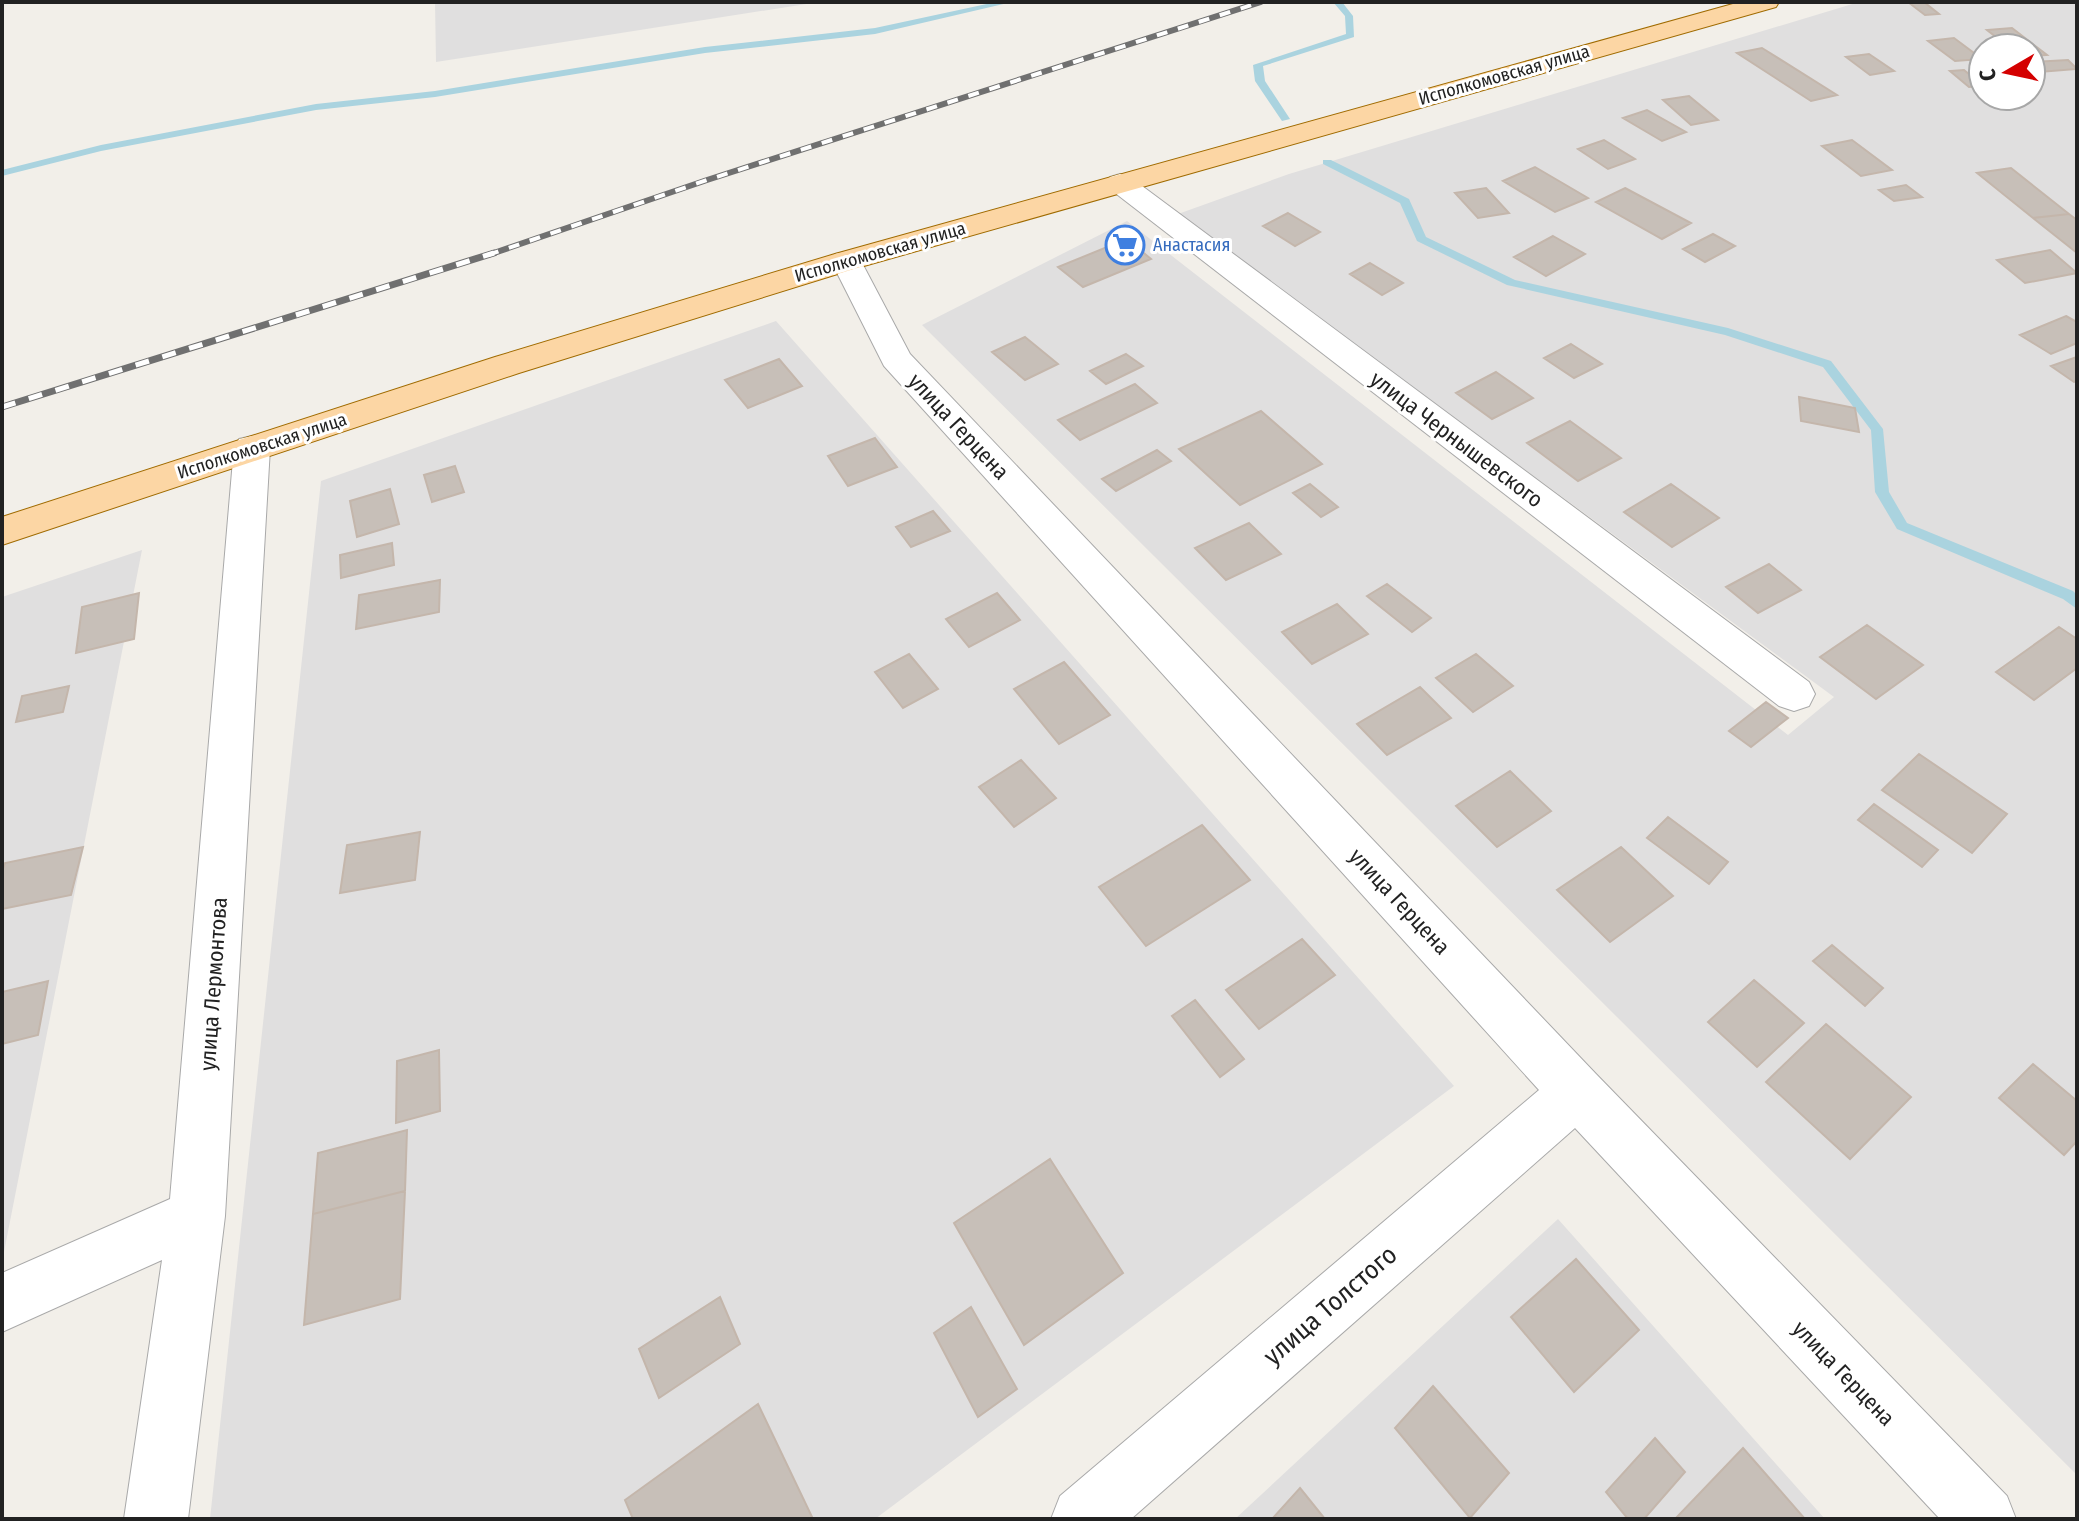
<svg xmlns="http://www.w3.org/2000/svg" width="2079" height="1521" font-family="'Fira Sans Condensed',sans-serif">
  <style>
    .residential { fill: #e0dfdf; fill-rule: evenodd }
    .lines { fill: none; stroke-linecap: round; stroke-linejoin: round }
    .stream { fill: #aad3df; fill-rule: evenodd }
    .building { fill: #c7bfb8; stroke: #c4b6ab; stroke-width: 2 }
    .street-casing { stroke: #a9a9a9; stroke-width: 2 }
    .primary-casing { stroke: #a06b00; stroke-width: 2 }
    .street { fill: #fff; fill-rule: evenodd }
    .primary { fill: #fcd6a4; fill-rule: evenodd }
    .rail-far1-casing { stroke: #707070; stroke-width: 6 }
    .rail-casing { stroke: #707070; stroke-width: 7 }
    .rail-far1 { stroke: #fff; stroke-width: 4; stroke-dasharray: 11; stroke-linecap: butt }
    .rail { stroke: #fff; stroke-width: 5; stroke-dasharray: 14; stroke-linecap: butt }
    .labels { text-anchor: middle; stroke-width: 6; stroke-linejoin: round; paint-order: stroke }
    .far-street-label { font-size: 18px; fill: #222; stroke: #fff }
    .far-shop-label { font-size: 18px; fill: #366cbe; stroke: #fff; text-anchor: start }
    .street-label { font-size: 22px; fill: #222; stroke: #fff }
    .near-street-label { font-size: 26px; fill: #222; stroke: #fff }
  </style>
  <rect width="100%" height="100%" fill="#f2efe9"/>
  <!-- residential -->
  <path class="residential" d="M435,2H819L436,62Z
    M1859,2H2077V1475L922,325L1127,221L1788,735L1834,697L1178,214L1289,174ZM1983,48H2031V96H1983Z
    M776,321L1454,1086L875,1519H210L321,481Z
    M142,550L3,1257H2V597Z
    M1558,1219L1825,1519H1235Z"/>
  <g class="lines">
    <!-- stream -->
    <path class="stream" d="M996,2H1012L875,34L705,53L435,97L316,110L101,151L2,176V170L101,145L316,104L435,91L705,47L875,28Z
      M1333,2H1342L1353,16L1354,37L1263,66L1265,81L1290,119L1282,121L1255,81L1253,65L1346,34L1345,16Z
      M1323,160H1331L1409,199L1426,237L1515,280L1728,328L1831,361L1883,429L1889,492L1907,523L2073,591L2077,595V609L2063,599L1897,529L1875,492L1871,430L1823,367L1725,335L1507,285L1417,241L1400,203L1323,164Z"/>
  </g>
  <!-- building -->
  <path class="building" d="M1908,2H1924L1939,14L1925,15Z
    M2012,28L2047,55L2031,56V48H2010L1987,30Z
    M1954,38L1982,59L1955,61L1928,41Z
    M1762,48L1837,95L1811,101L1737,53Z
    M1869,54L1894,71L1870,75L1846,57Z
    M2068,60L2077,69L2039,72L2031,66V62Z
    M1964,70L1983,86L1969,87L1950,71Z
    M1689,96L1718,120L1691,125L1663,100Z
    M1647,110L1686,132L1662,141L1623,118Z
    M1604,140L1635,159L1608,169L1578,149Z
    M1852,140L1892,170L1861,176L1822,146Z
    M1535,167L1588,198L1555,212L1503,181Z
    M2011,168L2069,214L2033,218L1977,173Z
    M1906,185L1922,197L1894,201L1879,190Z
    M1486,188L1509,213L1478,218L1455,193Z
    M1625,188L1691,223L1662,239L1596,202Z
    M1288,213L1320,232L1295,246L1263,226Z
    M2069,214L2077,220V253L2033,218Z
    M1713,234L1735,246L1705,262L1683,249Z
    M1553,236L1585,254L1546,276L1514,257Z
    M1127,239L1151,259L1083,287L1058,267Z
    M2050,250L2077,273L2025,283L1997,260Z
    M1370,263L1403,283L1382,295L1350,274Z
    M2066,316L2077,322V343L2051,354L2020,335Z
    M1025,337L1058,364L1025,380L992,352Z
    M1571,344L1602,364L1574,378L1544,358Z
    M1126,354L1143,366L1106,384L1090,371Z
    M2077,357V381L2074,382L2051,366Z
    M779,359L802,386L748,408L725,380Z
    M1496,372L1533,398L1492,419L1456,393Z
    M1135,384L1157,403L1080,440L1058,420Z
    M1799,397L1855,408L1859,432L1801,421Z
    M1261,411L1322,464L1240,505L1179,449Z
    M1570,421L1621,458L1578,481L1527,443Z
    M875,438L897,467L848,486L828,456Z
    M1157,450L1171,461L1116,491L1102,479Z
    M455,466L464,492L432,502L424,475Z
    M1310,484L1338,507L1321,517L1293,493Z
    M1671,484L1719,518L1672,547L1624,512Z
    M390,489L399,524L357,537L350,501Z
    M933,511L950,531L911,547L896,527Z
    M1249,523L1281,554L1226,580L1195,548Z
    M392,543L394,565L341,578L340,555Z
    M1769,564L1801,590L1758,613L1726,587Z
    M440,580L439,612L356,629L359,595Z
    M1387,584L1431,618L1412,632L1367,596Z
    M139,593L134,639L76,653L82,607Z
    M997,593L1020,620L969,647L946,619Z
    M1337,604L1368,634L1312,664L1282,632Z
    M1867,625L1923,665L1876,699L1820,657Z
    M2059,627L2077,639V668L2034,700L1996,672Z
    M909,654L938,689L903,708L875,672Z
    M1476,654L1513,686L1473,712L1436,678Z
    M1064,662L1110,715L1059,744L1014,689Z
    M69,686L63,712L16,722L22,696Z
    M1420,687L1451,718L1387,755L1357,724Z
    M1766,702L1788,718L1751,747L1729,731Z
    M1919,754L2007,814L1972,853L1882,790Z
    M1021,760L1056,798L1014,827L979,787Z
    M1510,771L1551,811L1497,847L1456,806Z
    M1874,804L1938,850L1922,867L1858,820Z
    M1668,817L1728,862L1709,884L1647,838Z
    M1202,825L1250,880L1146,946L1099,887Z
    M420,832L415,880L340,893L347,845Z
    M83,847L71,895L2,909V872L5,863Z
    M1621,847L1673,896L1610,942L1557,890Z
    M1302,939L1335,975L1259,1029L1226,990Z
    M1832,945L1883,988L1865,1006L1813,961Z
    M1754,980L1804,1023L1757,1067L1708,1022Z
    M48,981L38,1035L2,1044V992Z
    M1195,1000L1244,1059L1220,1077L1172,1016Z
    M1826,1024L1911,1097L1850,1159L1766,1082Z
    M439,1050L440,1111L396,1123L397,1061Z
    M2033,1064L2077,1101V1141L2064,1155L1999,1098Z
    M407,1130L405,1191L313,1214L318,1153Z
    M1050,1159L1123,1273L1024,1345L954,1223Z
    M405,1191L400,1299L304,1325L313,1214Z
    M1576,1259L1639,1330L1574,1392L1511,1317Z
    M720,1297L740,1344L659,1398L639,1349Z
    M971,1307L1017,1389L978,1417L934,1333Z
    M1433,1386L1509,1473L1470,1518L1395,1428Z
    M758,1404L813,1519H633L625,1500Z
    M1655,1438L1685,1472L1644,1519H1628L1606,1492Z
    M1743,1448L1805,1519H1675Z
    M1300,1488L1325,1519H1272Z"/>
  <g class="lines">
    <defs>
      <path id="street" d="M1120,174L1130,177L1809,682L1815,694L1809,706L1794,711L1779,706L1110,189L1106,183L1110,177Z
        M846,252L857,254L861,261L910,354L1596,1074L2007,1496L2016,1519H1940L1575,1128L1131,1519H1051L1060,1496L1539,1090L884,366L831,261L835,254Z
        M252,436L265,439L270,448L225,1216L188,1519H124L162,1260L2,1332V1273L170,1199L234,448L239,439Z"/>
      <path id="primary" d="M1740,2H1779L1776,7L857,268L519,373L2,545V517L495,357L835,254Z"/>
    </defs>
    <!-- street casing -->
    <use href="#street" class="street-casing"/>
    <!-- primary casing -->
    <use href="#primary" class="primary-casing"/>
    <!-- street -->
    <use href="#street" class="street"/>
    <!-- primary -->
    <use href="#primary" class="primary"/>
    <defs>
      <path id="rail-far1" d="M488,255L707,180L1261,2"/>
      <path id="rail" d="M2,407L494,253"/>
    </defs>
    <!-- rail-far1 casing -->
    <use href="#rail-far1" class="rail-far1-casing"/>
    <!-- rail casing -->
    <use href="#rail" class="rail-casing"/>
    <!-- rail-far1 -->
    <use href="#rail-far1" class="rail-far1"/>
    <!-- rail -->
    <use href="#rail" class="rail"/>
  </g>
  <!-- icons -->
  <defs>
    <symbol id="supermarket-ring" viewBox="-11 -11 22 22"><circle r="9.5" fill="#fff" stroke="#3f7fe0" stroke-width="1.5"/><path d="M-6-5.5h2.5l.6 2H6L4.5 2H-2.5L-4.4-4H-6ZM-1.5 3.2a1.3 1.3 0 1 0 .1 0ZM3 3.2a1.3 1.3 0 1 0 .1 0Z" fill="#3f7fe0"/></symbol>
  </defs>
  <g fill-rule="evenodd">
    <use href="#supermarket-ring" x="1103" y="223" width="44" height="44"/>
  </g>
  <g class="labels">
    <!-- far-street labels -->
    <g class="far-street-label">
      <text transform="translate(1504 75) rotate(-16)" y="6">Исполкомовская улица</text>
      <text transform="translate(880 252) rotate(-16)" y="6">Исполкомовская улица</text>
      <text transform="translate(262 446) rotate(-18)" y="6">Исполкомовская улица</text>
    </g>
    <!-- far-shop labels -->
    <g class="far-shop-label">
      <text x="1153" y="251">Анастасия</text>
    </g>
    <!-- street labels -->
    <g class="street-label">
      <text transform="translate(959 426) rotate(47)" y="8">улица Герцена</text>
      <text transform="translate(1457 439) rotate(37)" y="8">улица Чернышевского</text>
      <text transform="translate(1400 901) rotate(47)" y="8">улица Герцена</text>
      <text transform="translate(213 984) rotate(-86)" y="8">улица Лермонтова</text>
      <text transform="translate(1844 1373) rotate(46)" y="8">улица Герцена</text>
    </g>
    <!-- near-street labels -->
    <g class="near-street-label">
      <text transform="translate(1330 1305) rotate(-41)" y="9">улица Толстого</text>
    </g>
  </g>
  <!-- border -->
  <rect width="2079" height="1521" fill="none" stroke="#222222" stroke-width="8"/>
  <!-- north arrow -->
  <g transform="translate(2007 72) rotate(261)"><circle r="38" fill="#ffffff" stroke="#a7a7a7" stroke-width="2"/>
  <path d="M0-6L14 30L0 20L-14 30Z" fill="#d40000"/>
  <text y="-12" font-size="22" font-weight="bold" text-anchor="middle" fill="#222222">С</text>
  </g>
</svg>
